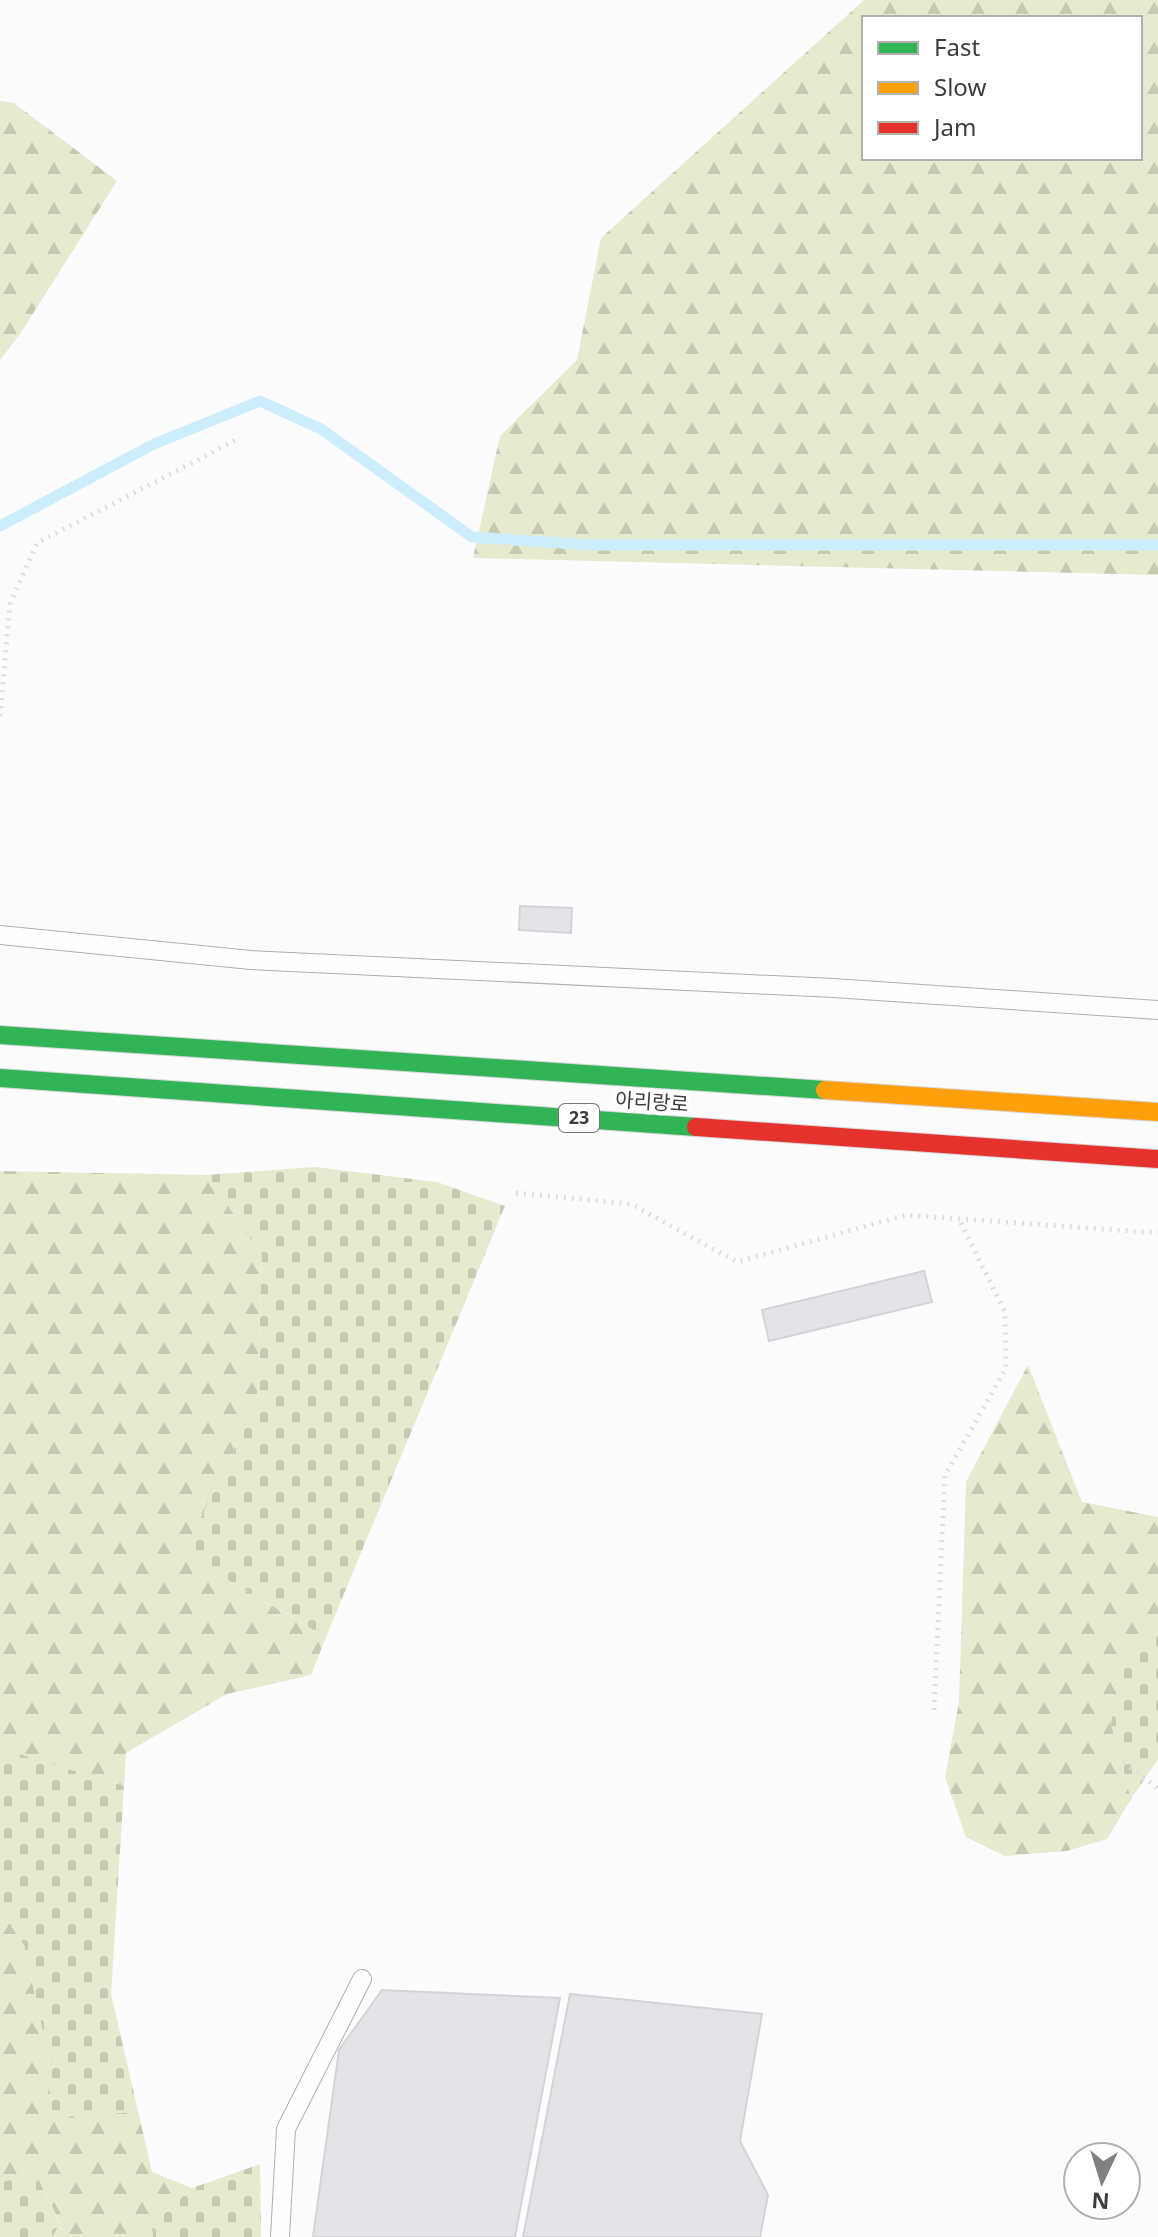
<svg xmlns="http://www.w3.org/2000/svg" width="1158" height="2237" font-family="'Noto Sans','Noto Sans KR',sans-serif">
  <style>
    .forest { fill: url(#forest-firs); fill-rule: evenodd }
    .cemetery { fill: url(#cemetery-stones) }
    .lines { fill: none; stroke-linecap: round; stroke-linejoin: round }
    .stream { stroke: #cceefc; stroke-width: 11 }
    .building { fill: #e5e3e9; stroke: #d4d3d5; stroke-width: 2 }
    .lane-casing { stroke: #b0afb1; stroke-width: 20 }
    .fast-casing { stroke: #d7d6d8; stroke-width: 20 }
    .slow-casing { stroke: #d7d6d8; stroke-width: 20 }
    .jam-casing { stroke: #d7d6d8; stroke-width: 20 }
    .path { stroke: #dfdfe0; stroke-width: 5; stroke-dasharray: 2 6; stroke-linecap: butt }
    .lane { stroke: #fffeff; stroke-width: 18 }
    .fast { stroke: #30b455; stroke-width: 18 }
    .slow { stroke: #ff9f0a; stroke-width: 18 }
    .jam { stroke: #e5322d; stroke-width: 18 }
    .labels { text-anchor: middle; stroke-width: 8; stroke-linejoin: round; paint-order: stroke }
    .shield { fill: #fff; stroke: #777678; stroke-width: 2 }
    .shield-label { font-size: 18px; font-weight: bold; fill: #3d3c3e }
    .street-label { font-size: 20px; fill: #3d3c3e; stroke: #fff }
  </style>
  <defs>
    <pattern id="forest-firs" width="22" height="20" patternUnits="userSpaceOnUse" patternTransform="scale(2)"><rect width="22" height="20" fill="#e6eacf"/><path d="M5 1l3.5 6h-7zM16 11l3.5 6h-7z" fill="#c6cab3"/></pattern>
    <pattern id="cemetery-stones" width="16" height="16" patternUnits="userSpaceOnUse" patternTransform="scale(2)"><rect width="16" height="16" fill="#e6eacf"/><path d="M2 7V4a2 2 0 0 1 4 0v3zM10 15v-3a2 2 0 0 1 4 0v3z" fill="#c6cab3"/></pattern>
  </defs>
  <rect width="100%" height="100%" fill="#fcfbfd"/>
  <!-- forest -->
  <path class="forest" d="M864,0H1158V575L473,558L500,436L577,360L601,238ZM1140,18V158H864V18Z
    M0,101L14,103L117,181L20,334L0,360Z
    M0,1171L207,1175L262,1255L257,1404L183,1554L326,1637L311,1675L227,1694L126,1753L124,1786L16,1753L0,1759Z
    M1028,1365L1082,1502L1158,1517V1633L1124,1649L1111,1724L1131,1799L1107,1839L1067,1851L1005,1856L966,1837L945,1777L959,1702L966,1482Z
    M0,1909L24,1945L48,2055L52,2120L138,2111L152,2172L192,2188L153,2224V2237H52L60,2223L35,2172L0,2183Z"/>
  <!-- cemetery -->
  <path class="cemetery" d="M315,1167L437,1182L505,1206L326,1637L183,1554L257,1404L262,1255L207,1175Z
    M1158,1633V1759L1131,1799L1111,1724L1124,1649Z
    M16,1753L124,1786L111,1994L138,2111L52,2120L48,2055L24,1945L0,1909V1759Z
    M260,2164L261,2237H153L152,2225L192,2188Z
    M35,2172L60,2224L52,2237H0V2183Z"/>
  <g class="lines">
    <!-- stream -->
    <path class="stream" d="M0,526L154,444L260,401L321,429L472,537L590,545H1158"/>
  </g>
  <!-- building -->
  <path class="building" d="M520,906L572,908L571,933L519,930Z
    M924,1271L932,1302L769,1341L762,1310Z
    M382,1990L560,1998L515,2237H313L339,2050Z
    M570,1994L762,2014L740,2141L768,2195L760,2237H523Z"/>
  <g class="lines">
    <defs>
      <path id="lane" d="M0,935L251,960L833,988L1158,1010
        M280,2237L286,2129L362,1979"/>
      <path id="fast" d="M0,1035L825,1090
        M0,1078L696,1127"/>
      <path id="slow" d="M825,1090L1158,1112"/>
      <path id="jam" d="M696,1127L1158,1159"/>
    </defs>
    <!-- lane casing -->
    <use href="#lane" class="lane-casing"/>
    <!-- fast casing -->
    <use href="#fast" class="fast-casing"/>
    <!-- slow casing -->
    <use href="#slow" class="slow-casing"/>
    <!-- jam casing -->
    <use href="#jam" class="jam-casing"/>
    <!-- path -->
    <path class="path" d="M0,716L10,604L37,543L238,439
      M516,1193L631,1204L737,1262L906,1215L1158,1233
      M934,1710L945,1475L1006,1368L1005,1312L959,1219
      M1124,1762L1158,1789"/>
    <!-- lane -->
    <use href="#lane" class="lane"/>
    <!-- fast -->
    <use href="#fast" class="fast"/>
    <!-- slow -->
    <use href="#slow" class="slow"/>
    <!-- jam -->
    <use href="#jam" class="jam"/>
  </g>
  <g class="labels">
    <!-- shield labels -->
    <rect class="shield" x="559" y="1104" width="40" height="28" rx="6"/>
    <g class="shield-label">
      <text x="579" y="1124">23</text>
    </g>
    <!-- street labels -->
    <g class="street-label">
      <text transform="translate(652 1102) rotate(4)" y="7">아리랑로</text>
    </g>
  </g>
  <!-- legend -->
  <rect x="862" y="16" width="280" height="144" fill="#ffffff" stroke="#b1b1b2" stroke-width="2"/>
  <rect x="878" y="42" width="40" height="12" fill="#30b455" stroke="#b1b1b2" stroke-width="2"/>
  <text x="934" y="56" font-size="24" fill="#3d3c3e">Fast</text>
  <rect x="878" y="82" width="40" height="12" fill="#ff9f0a" stroke="#b1b1b2" stroke-width="2"/>
  <text x="934" y="96" font-size="24" fill="#3d3c3e">Slow</text>
  <rect x="878" y="122" width="40" height="12" fill="#e5322d" stroke="#b1b1b2" stroke-width="2"/>
  <text x="934" y="136" font-size="24" fill="#3d3c3e">Jam</text>
  <!-- north arrow -->
  <g transform="translate(1102 2181) rotate(184)"><circle r="38" fill="#ffffff" stroke="#b1b1b2" stroke-width="2"/>
  <path d="M0-6L14 30L0 20L-14 30Z" fill="#807f81"/>
  <text y="-12" font-size="22" font-weight="bold" text-anchor="middle" fill="#3d3c3e">N</text>
  </g>
</svg>
